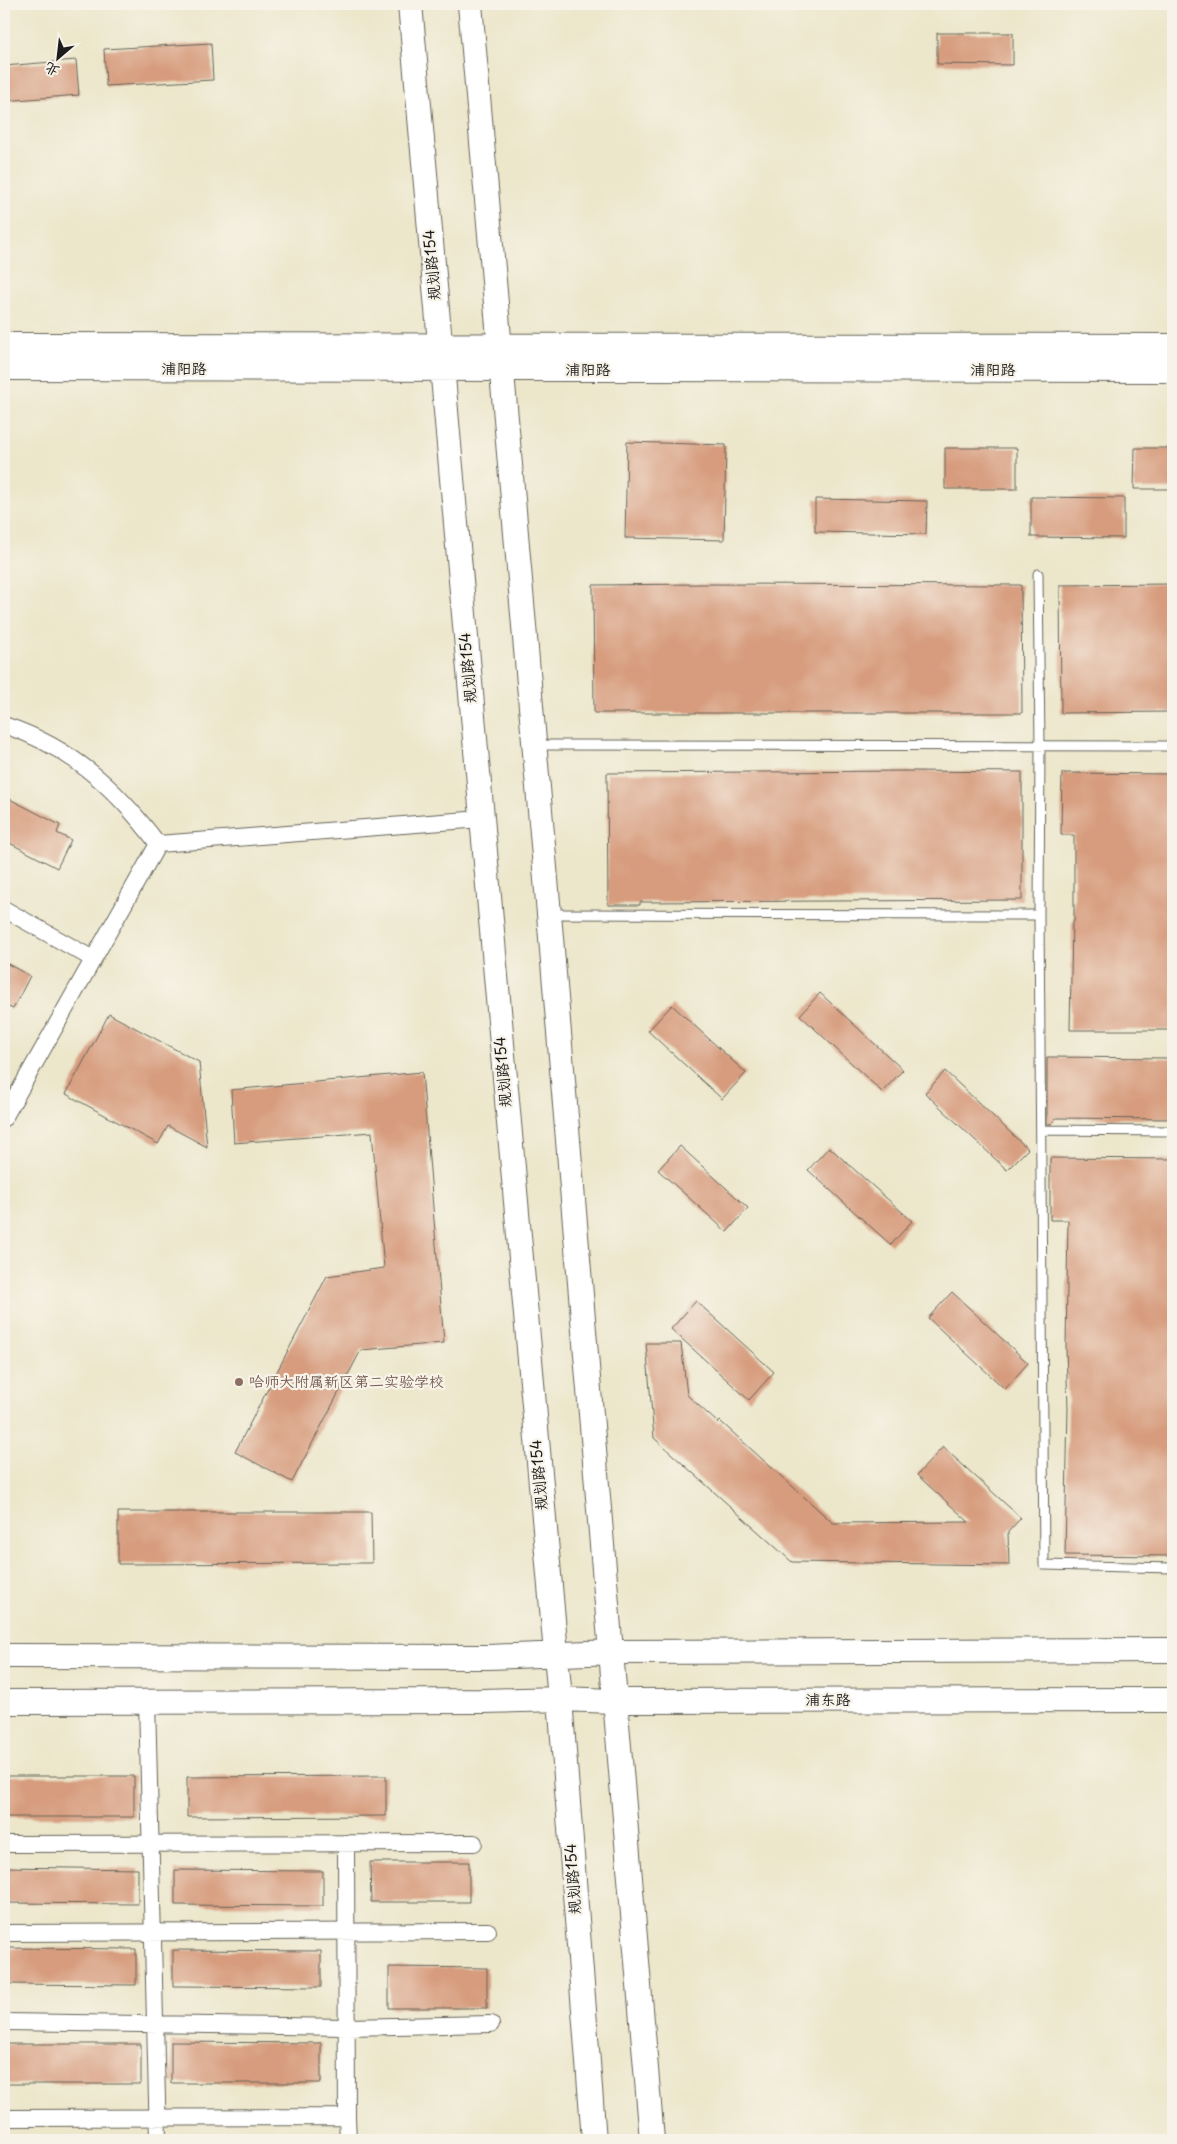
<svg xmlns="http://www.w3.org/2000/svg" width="1177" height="2144" font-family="'Playpen Sans','LXGW WenKai TC',sans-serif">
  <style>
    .building { fill: #d79c7e }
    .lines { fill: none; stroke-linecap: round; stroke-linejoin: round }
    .lane-casing { stroke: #656359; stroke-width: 11 }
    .street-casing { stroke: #656359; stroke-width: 18 }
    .secondary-casing { stroke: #656359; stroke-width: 26 }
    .lane { stroke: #fff; stroke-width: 9 }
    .street { stroke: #fff; stroke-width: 16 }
    .secondary { stroke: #fff; stroke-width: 24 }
    .education-dot { fill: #8d6e63; stroke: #f7f3e8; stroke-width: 2 }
    .labels { text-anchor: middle; stroke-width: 4.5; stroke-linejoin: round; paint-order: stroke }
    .street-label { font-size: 15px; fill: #1c1c1c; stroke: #f7f3e8 }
    .education-label { font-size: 15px; fill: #785e54; stroke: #f7f3e8; text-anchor: start }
  </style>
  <rect width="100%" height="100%" fill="#f7f3e8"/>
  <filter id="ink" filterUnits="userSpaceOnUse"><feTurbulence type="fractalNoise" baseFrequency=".02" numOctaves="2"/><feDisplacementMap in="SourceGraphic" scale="10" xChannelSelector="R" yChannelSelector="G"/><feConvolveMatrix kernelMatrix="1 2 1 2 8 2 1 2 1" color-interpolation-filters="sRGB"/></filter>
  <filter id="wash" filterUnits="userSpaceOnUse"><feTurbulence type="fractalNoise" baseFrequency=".0096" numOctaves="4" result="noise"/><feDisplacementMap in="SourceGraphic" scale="20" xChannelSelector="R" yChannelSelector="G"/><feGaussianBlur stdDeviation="1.12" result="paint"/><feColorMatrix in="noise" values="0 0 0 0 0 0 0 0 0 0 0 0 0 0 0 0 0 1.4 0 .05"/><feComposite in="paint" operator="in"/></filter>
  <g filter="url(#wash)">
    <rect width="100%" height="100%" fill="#ece6ca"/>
    <g id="blocks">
      <!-- building -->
      <path class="building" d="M937,33H1013V65L937,64Z
        M211,43L213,80L106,86L104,49Z
        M76,60L79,95L4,101V66Z
        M627,442L726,445L724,540L625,538Z
        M945,448H1017V489H945Z
        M1135,448H1173V489H1134Z
        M1031,497L1124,498V538L1031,537Z
        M815,499L927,501L926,534L815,532Z
        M702,584L1021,585L1022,713H594L593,585Z
        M1171,584L1172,712L1061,713L1060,585Z
        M911,771L1022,772V900L640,902V905H608L607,773Z
        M1062,773L1173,774V1030H1070L1072,922H1074V835H1061Z
        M4,796L60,825L57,833L71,840L57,868L4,840Z
        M4,962L30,976L13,1009L4,1005Z
        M820,993L903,1070L882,1092L800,1015Z
        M672,1005L746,1073L722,1099L648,1031Z
        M109,1014L199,1062L207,1147L168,1126L158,1144L66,1094Z
        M1047,1057L1173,1058V1119L1056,1118L1051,1124H1047Z
        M945,1071L1028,1149L1007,1170L925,1093Z
        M422,1072L444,1343L361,1350L292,1482L235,1452L327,1276L384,1268L372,1132L234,1143L231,1090Z
        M680,1146L748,1208L727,1232L658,1170Z
        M829,1147L912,1221L891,1245L808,1170Z
        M1050,1158L1173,1159V1556L1065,1555L1068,1408L1066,1348L1068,1220H1050Z
        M952,1292L1028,1363L1005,1389L928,1318Z
        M696,1301L774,1372L749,1400L671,1329Z
        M646,1343H681L687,1395L718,1423L720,1421L833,1523L969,1522L917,1475L943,1447L1021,1518L1008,1532L1009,1565L792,1562L654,1438Z
        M118,1512H371L372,1563L118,1564Z
        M4,1776H134V1817H4Z
        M386,1776V1816L187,1817V1777Z
        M370,1862H469V1902H371Z
        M4,1867L138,1869V1904L4,1903Z
        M175,1870L323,1871V1906L175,1905Z
        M4,1948L136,1949V1985L4,1984Z
        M173,1950L321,1951V1987L173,1986Z
        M389,1967L487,1968V2008H389Z
        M171,2042L321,2043V2083H171Z
        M4,2044H141V2084H4Z"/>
    </g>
  </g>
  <g filter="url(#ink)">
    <use href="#blocks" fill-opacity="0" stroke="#656359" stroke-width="1"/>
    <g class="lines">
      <defs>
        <path id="lane" d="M536,745L1173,746
          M549,914L1039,915L1040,746L1038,574
          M1039,915L1044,1565L1173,1568
          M1041,1130L1173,1131"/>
        <path id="street" d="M4,725C71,747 116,788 158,844
          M4,909L93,959
          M4,1118L158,844L481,819
          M147,1701L158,2140
          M4,1844L474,1843
          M4,1933L488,1931
          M4,2022L347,2027L491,2024
          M347,2117L348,2140
          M4,2118L347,2117L346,1843"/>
        <path id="secondary" d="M410,4L560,1699L594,2140
          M470,4L549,914L652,2140
          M4,345L1173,346
          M4,368L1173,370
          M4,1656L488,1657L612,1652L1173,1650
          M4,1702L482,1701L560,1699L614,1701L1173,1700"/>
      </defs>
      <!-- lane casing -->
      <use href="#lane" class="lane-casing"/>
      <!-- street casing -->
      <use href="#street" class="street-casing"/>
      <!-- secondary casing -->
      <use href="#secondary" class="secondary-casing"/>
      <!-- lane -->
      <use href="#lane" class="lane"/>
      <!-- street -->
      <use href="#street" class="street"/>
      <!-- secondary -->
      <use href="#secondary" class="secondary"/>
    </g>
  </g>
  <!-- markers -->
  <circle class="education-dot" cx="239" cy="1382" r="5"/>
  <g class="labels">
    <!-- street labels -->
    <g class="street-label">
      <text transform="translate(432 265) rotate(-95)" y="5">规划路154</text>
      <text x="184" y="374">浦阳路</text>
      <text x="588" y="375">浦阳路</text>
      <text x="993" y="375">浦阳路</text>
      <text transform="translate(468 668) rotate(-95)" y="5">规划路154</text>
      <text transform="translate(503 1072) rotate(-95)" y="5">规划路154</text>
      <text transform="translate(539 1475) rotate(-95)" y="5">规划路154</text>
      <text x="828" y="1705">浦东路</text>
      <text transform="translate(573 1879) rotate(-94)" y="5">规划路154</text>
    </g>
    <!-- education labels -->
    <g class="education-label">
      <text x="249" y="1387">哈师大附属新区第二实验学校</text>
    </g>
  </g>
  <!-- margin -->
  <rect width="1177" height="2144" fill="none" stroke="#f7f3e8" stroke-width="20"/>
  <!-- north arrow -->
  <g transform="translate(58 58) rotate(208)" stroke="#f7f3e8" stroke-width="4" paint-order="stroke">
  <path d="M0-4L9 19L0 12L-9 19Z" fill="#1c1c1c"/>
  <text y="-8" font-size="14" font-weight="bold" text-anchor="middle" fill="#1c1c1c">北</text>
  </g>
</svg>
